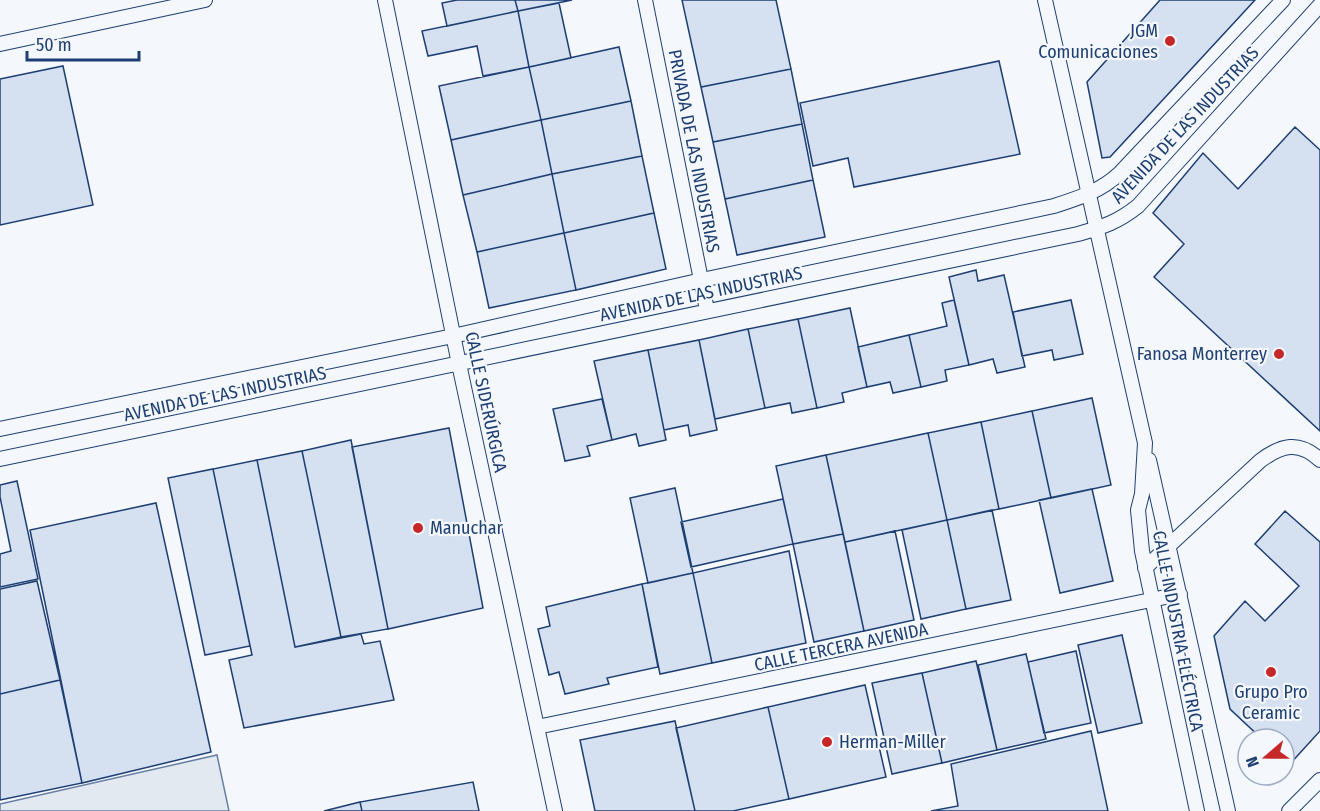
<svg xmlns="http://www.w3.org/2000/svg" width="1320" height="811" font-family="'Fira Sans Condensed',sans-serif">
  <style>
    .green { fill: #e3e9f0; stroke: #687fa3; stroke-width: 1.5 }
    .building { fill: #d5e0f0; stroke: #1d3f73; stroke-width: 1.5 }
    .lines { fill: none; stroke-linecap: round; stroke-linejoin: round }
    .street-casing { stroke: #1d3f73; stroke-width: 16 }
    .street { stroke: #f4f7fb; stroke-width: 14 }
    .poi-dot { fill: #c62828; stroke: #f4f7fb; stroke-width: 2 }
    .labels { text-anchor: middle; stroke-width: 4.5; stroke-linejoin: round; paint-order: stroke }
    .poi-label { font-size: 18px; fill: #1d3f73; stroke: #f4f7fb; text-anchor: end }
    .street-label { font-size: 18px; fill: #1d3f73; stroke: #f4f7fb }
  </style>
  <rect width="100%" height="100%" fill="#f4f7fb"/>
  <!-- green -->
  <path class="green" d="M217,755L229,811H0V804Z"/>
  <!-- building -->
  <path class="building" d="M457,0H515L518,11L447,26L442,3Z
    M515,0H572L518,11Z
    M682,0H776L791,69L701,87Z
    M1160,0H1255L1110,157L1102,158L1087,82Z
    M559,3L571,58L529,67L518,11Z
    M518,11L529,67L483,76L477,46L428,56L422,31Z
    M619,47L631,101L541,120L529,67Z
    M999,61L1020,154L854,187L848,158L813,166L800,103Z
    M63,66L93,205L0,225V79Z
    M529,67L541,120L451,140L439,86Z
    M791,69L802,124L713,142L701,87Z
    M631,101L642,156L552,174L541,120Z
    M541,120L552,174L463,195L451,140Z
    M802,124L813,180L725,199L713,142Z
    M1295,127L1320,150V431L1154,277L1184,244L1153,213L1203,153L1238,189Z
    M642,156L654,213L564,233L552,174Z
    M552,174L564,233L477,252L463,195Z
    M813,180L825,237L737,255L725,199Z
    M654,213L666,269L576,290L564,233Z
    M564,233L576,290L489,308L477,252Z
    M976,270L978,281L1004,275L1025,367L997,373L993,359L969,365L949,277Z
    M954,300L969,365L945,370L947,381L921,387L909,335L947,326L942,303Z
    M1071,300L1083,354L1054,360L1052,350L1022,356L1013,312Z
    M850,308L867,387L842,393L844,402L817,408L798,319Z
    M798,319L817,408L792,413L790,403L765,408L748,329Z
    M748,329L765,408L715,419L699,340Z
    M909,335L921,387L893,393L890,382L867,387L858,347Z
    M699,340L717,430L690,436L688,425L664,430L648,350Z
    M648,350L666,440L639,446L636,434L612,440L594,361Z
    M1092,398L1111,485L1051,498L1032,411Z
    M602,399L612,440L587,446L590,456L565,461L553,409Z
    M1032,411L1051,498L999,509L981,422Z
    M981,422L999,509L947,520L928,433Z
    M449,428L483,608L388,629L352,447Z
    M928,433L947,520L845,542L826,455Z
    M351,440L388,629L341,637L302,451Z
    M302,451L341,637L295,647L257,460Z
    M826,455L843,534L793,544L776,466Z
    M257,460L295,647L361,634L364,644L380,641L394,700L244,728L229,660L252,655L213,469Z
    M213,469L250,646L205,655L168,478Z
    M17,481L38,579L0,587V554L11,551L0,497V485Z
    M675,488L693,573L648,583L630,498Z
    M1092,489L1113,581L1060,593L1039,500Z
    M783,499L793,544L691,567L681,522Z
    M156,503L211,752L82,783L30,530Z
    M992,510L1011,600L966,609L947,520Z
    M1285,511L1320,542V731L1289,765L1284,760V739H1262L1230,709L1214,636L1245,601L1265,621L1299,586L1255,544Z
    M947,520L966,609L921,619L902,530Z
    M895,531L914,620L864,631L845,542Z
    M843,534L864,631L814,642L793,544Z
    M789,551L806,643L712,663L693,573Z
    M693,573L712,663L660,674L642,584Z
    M37,581L60,680L0,694V589Z
    M642,584L658,667L607,678L609,684L565,694L559,672L549,675L538,629L550,626L546,607Z
    M1122,635L1142,723L1098,733L1078,645Z
    M1076,651L1091,723L1044,733L1028,662Z
    M1026,654L1046,739L997,750L978,665Z
    M976,661L997,750L942,763L922,673Z
    M922,673L942,763L892,774L872,683Z
    M60,680L82,783L0,800V694Z
    M865,685L886,777L789,799L768,707Z
    M768,707L789,799L733,811H695L676,728Z
    M675,721L695,811H595L580,740Z
    M1091,731L1108,811H931L958,806L951,764Z
    M473,782L479,811H362L360,802Z
    M360,802L362,811H324Z"/>
  <g class="lines">
    <defs>
      <path id="street" d="M385,0L459,364L555,811
        M645,0L707,310
        M1045,0L1145,443L1142,494L1138,510L1142,551L1197,811
        M0,44L205,0
        M0,429L453,336L702,280L1054,206C1079,198 1101,191 1120,173L1283,0
        M0,459L1078,234C1103,227 1118,222 1138,206L1320,5
        M1149,460L1228,811
        M1145,568L1260,461C1281,445 1299,440 1320,460
        M537,727L1180,594
        M1289,811L1320,780"/>
    </defs>
    <!-- street casing -->
    <use href="#street" class="street-casing"/>
    <!-- street -->
    <use href="#street" class="street"/>
  </g>
  <!-- markers -->
  <g class="poi-dot">
    <circle cx="1170" cy="41" r="6"/>
    <circle cx="1279" cy="354" r="6"/>
    <circle cx="418" cy="528" r="6"/>
    <circle cx="1271" cy="672" r="6"/>
    <circle cx="827" cy="742" r="6"/>
  </g>
  <g class="labels">
    <!-- poi labels -->
    <g class="poi-label">
      <text x="1158" y="37">JGM<tspan x="1158" dy="21">Comunicaciones</tspan></text>
      <text x="1267" y="360">Fanosa Monterrey</text>
      <text x="430" y="534" text-anchor="start">Manuchar</text>
      <text x="1271" y="698" text-anchor="middle">Grupo Pro<tspan x="1271" dy="21">Ceramic</tspan></text>
      <text x="839" y="748" text-anchor="start">Herman-Miller</text>
    </g>
    <!-- street labels -->
    <g class="street-label">
      <text transform="translate(1185 125) rotate(-47)" y="6">AVENIDA DE LAS INDUSTRIAS</text>
      <text transform="translate(694 151) rotate(79)" y="6">PRIVADA DE LAS INDUSTRIAS</text>
      <text transform="translate(701 294) rotate(-12)" y="6">AVENIDA DE LAS INDUSTRIAS</text>
      <text transform="translate(225 394) rotate(-12)" y="6">AVENIDA DE LAS INDUSTRIAS</text>
      <text transform="translate(486 402) rotate(78)" y="6">CALLE SIDERÚRGICA</text>
      <text transform="translate(1178 631) rotate(79)" y="6">CALLE INDUSTRIA ELÉCTRICA</text>
      <text transform="translate(841 647) rotate(-12)" y="6">CALLE TERCERA AVENIDA</text>
    </g>
  </g>
  <!-- north arrow -->
  <g transform="translate(1266 757) rotate(250)"><circle r="28" fill="#f4f7fb" stroke="#9eadc5" stroke-width="1.5"/>
  <path d="M0-4.5L10 22L0 15L-10 22Z" fill="#c62828"/>
  <text y="-9" font-size="16" font-weight="bold" text-anchor="middle" fill="#1d3f73">N</text>
  </g>
  <!-- scale -->
  <path d="M27 51v9h112v-9" fill="none" stroke="#1d3f73" stroke-width="3"/>
  <text x="36" y="51" font-size="18" fill="#1d3f73" stroke="#f4f7fb" stroke-width="4.5" paint-order="stroke">50 m</text>
</svg>
